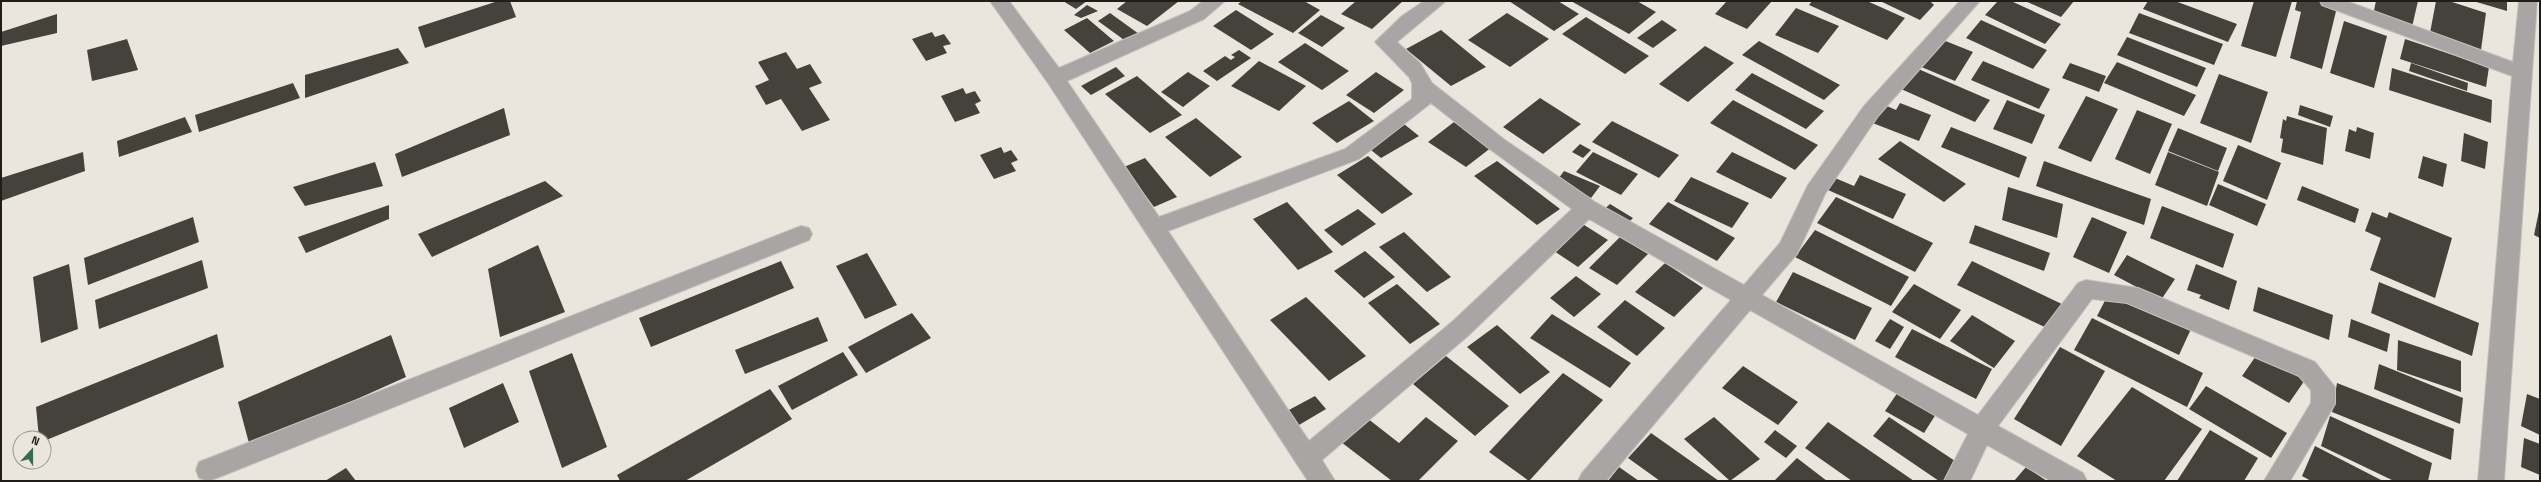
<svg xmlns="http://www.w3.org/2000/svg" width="2541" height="482" font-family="'Space Grotesk',sans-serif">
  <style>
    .building { fill: #45423c }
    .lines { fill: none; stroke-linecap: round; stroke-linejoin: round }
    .street-casing { stroke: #c5c2bb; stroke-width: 2 }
    .street { fill: #aaa5a5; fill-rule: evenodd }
  </style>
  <rect width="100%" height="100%" fill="#eae6de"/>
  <!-- building -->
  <path class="building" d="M498,1H510L516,17L425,48L418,27Z
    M1063,1H1087L1076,9Z
    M1127,1H1179L1147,26L1117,9Z
    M1242,1H1304L1320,10L1293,33L1238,4Z
    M1356,1H1403L1372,29L1341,14Z
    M1509,1H1558L1579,14L1554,31Z
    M1571,1H1637L1656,12L1629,34Z
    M1727,1H1772L1747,29L1715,14Z
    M1812,1H1867L1905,18L1887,40L1809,5Z
    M1880,1H1930L1934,5L1920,20Z
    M1998,1H2011L2061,24L2045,44L1985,15Z
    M2025,1H2074L2061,17Z
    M2148,1H2175L2237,24L2228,42L2143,9Z
    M2254,1H2292L2276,57L2241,46Z
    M2297,1H2317L2337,7L2322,69L2290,58L2301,12L2295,10Z
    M2376,1H2418L2412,27L2373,15Z
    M2436,1H2449L2486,13L2481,50L2430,33Z
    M2473,1H2507V11Z
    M1087,5L1098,11L1081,18L1074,15Z
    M1796,8L1839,26L1818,53L1775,35Z
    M1236,10L1274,34L1251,50L1213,26Z
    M1110,13L1139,34L1127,42L1098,21Z
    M1507,13L1549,39L1510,67L1468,40Z
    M2139,13L2223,44L2214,65L2129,33Z
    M57,14V33L1,46V32Z
    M1321,15L1345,28L1322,47L1298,33Z
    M1586,17L1649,56L1625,74L1562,34Z
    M1087,18L1114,41L1090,53L1064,30Z
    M1662,20L1677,30L1653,48L1637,38Z
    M1981,20L2047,50L2033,69L1966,38Z
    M2344,21L2387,36L2374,88L2330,73Z
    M1441,30L1486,67L1451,86L1406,49Z
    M932,32L935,37L944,34L951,44L943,46L947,53L926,61L912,39Z
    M2127,37L2206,68L2197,87L2117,55Z
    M1938,38L1973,52L1955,81L1919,66Z
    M127,39L138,70L92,81L87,50Z
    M2405,39L2489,67L2486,87L2400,59Z
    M1759,41L1840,85L1824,100L1742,55Z
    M1305,43L1349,71L1322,90L1278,62Z
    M1705,46L1734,63L1688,102L1659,84Z
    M398,48L409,63L305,98V75Z
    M1239,50L1251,58L1217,81L1203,71L1225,56L1231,60L1235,57L1231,55Z
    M786,52L797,69L810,64L822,83L809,88L830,120L802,131L781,99L766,105L755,86L769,80L758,62Z
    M1259,61L1306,86L1279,111L1231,86Z
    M1983,61L2050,89L2039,109L1971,80Z
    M2117,62L2196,95L2184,116L2104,83Z
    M2070,63L2106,76L2099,92L2062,78Z
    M2411,63L2468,83L2467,91L2409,71Z
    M1116,67L1125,76L1091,95L1081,86Z
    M1916,68L1990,100L1975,122L1901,89Z
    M2392,68L2492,100L2491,123L2389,90Z
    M1188,72L1210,86L1183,107L1161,92Z
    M1376,72L1404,90L1374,113L1346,95Z
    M1752,73L1824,111L1806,129L1735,90Z
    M2219,74L2268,92L2251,143L2200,123Z
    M1137,76L1182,115L1150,133L1105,94Z
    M293,83L300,98L199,132L195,115Z
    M963,88L966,94L975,91L981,101L975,104L980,113L955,122L941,96Z
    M2086,96L2118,109L2091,162L2058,148Z
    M1540,98L1581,124L1543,154L1503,127Z
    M1733,100L1818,145L1795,170L1710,123Z
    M2007,100L2045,115L2032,144L1993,129Z
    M1349,101L1374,121L1337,143L1312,123Z
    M1880,103L1896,110L1900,103L1931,115L1919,141L1870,122Z
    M2300,105L2333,116L2330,127L2298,115Z
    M504,108L510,135L402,177L395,154Z
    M2137,110L2172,124L2150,174L2115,159Z
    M2287,116L2327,128L2323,165L2281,152L2283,139L2280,138L2283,119L2286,121Z
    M185,117L192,132L119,157L117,141Z
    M1196,118L1242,157L1210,177L1165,137Z
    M1612,121L1679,155L1659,178L1592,142Z
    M1454,122L1492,147L1466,167L1428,142Z
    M1404,124L1419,136L1381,158L1366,146Z
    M1951,127L2027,157L2019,178L1941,147Z
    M2357,127L2374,133L2370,159L2345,151L2349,129L2356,132Z
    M2178,128L2227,148L2218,171L2168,151Z
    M2464,133L2488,142L2485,169L2461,161Z
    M1900,141L1966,184L1944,202L1878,159Z
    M1580,144L1591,150L1583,158L1572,152Z
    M2238,145L2281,163L2267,200L2223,181Z
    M1001,147L1004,153L1011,150L1018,160L1011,163L1016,171L994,179L980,155Z
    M83,152L85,171L1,201V178Z
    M1593,152L1638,174L1621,195L1576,172Z
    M1732,152L1787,178L1771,199L1716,172Z
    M2168,152L2219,172L2207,206L2155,185Z
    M1368,156L1413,194L1382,214L1337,175Z
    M2423,156L2447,164L2443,187L2418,178Z
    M1145,158L1177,197L1154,207L1124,167Z
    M1497,161L1560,209L1537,225L1474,176Z
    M2044,161L2151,199L2144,225L2036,186Z
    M375,162L383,186L305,206L293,187Z
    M1564,171L1600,186L1591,198L1556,182Z
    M1860,175L1906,194L1893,219L1828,190L1835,178L1854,186Z
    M1691,177L1749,203L1732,228L1674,201Z
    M545,181L563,196L432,257L418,234Z
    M2218,184L2266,204L2257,226L2209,205Z
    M2302,186L2359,209L2355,223L2297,200Z
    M2008,187L2063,204L2057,238L2002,220Z
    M1836,197L1933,243L1915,272L1817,223Z
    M1287,202L1333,252L1298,270L1253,219Z
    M1668,202L1735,238L1717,261L1649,224Z
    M1610,204L1633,218L1624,227L1600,213Z
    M389,205V219L306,253L298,237Z
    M2162,206L2234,234L2223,268L2150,238Z
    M2540,206V238L2534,235Z
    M1358,209L1376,224L1342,246L1324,230Z
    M2372,212L2387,218L2389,212L2452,238L2435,298L2370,270L2381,238L2365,231Z
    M193,217L199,242L88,285L84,258Z
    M2092,217L2127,232L2109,273L2073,257Z
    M1581,223L1608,240L1578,267L1551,249Z
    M1975,225L2050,253L2044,271L1969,243Z
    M1815,230L1909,277L1891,306L1795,257Z
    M1404,232L1451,277L1427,292L1379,247Z
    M1620,237L1648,254L1617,285L1589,268Z
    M538,245L565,312L500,337L488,269Z
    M1365,251L1395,277L1364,298L1334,271Z
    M867,253L897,305L865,319L836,266Z
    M2127,255L2175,279L2161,300L2114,275Z
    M202,260L208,288L99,329L95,300Z
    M781,261L794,288L651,347L639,318Z
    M1972,261L2066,306L2053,331L1957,285Z
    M1665,263L1703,288L1674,317L1635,292Z
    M69,264L78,329L41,343L33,277Z
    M2196,264L2237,281L2229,310L2199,298L2201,295L2187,290Z
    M1793,272L1872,308L1855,340L1776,302Z
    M1576,276L1601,294L1574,317L1550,298Z
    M2379,282L2479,323L2472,356L2371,313Z
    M1397,284L1440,324L1410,344L1368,303Z
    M1914,284L1961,310L1940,339L1892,312Z
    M2258,287L2333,315L2329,340L2253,311Z
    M2110,291L2191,329L2179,355L2097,316Z
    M1306,297L1366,356L1329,381L1270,320Z
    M1625,300L1665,328L1637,356L1597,327Z
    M912,313L931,338L866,373L848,347Z
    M1552,314L1631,363L1610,388L1530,338Z
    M1972,315L2015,341L1994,368L1950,341Z
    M818,317L828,341L745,374L735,350Z
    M2092,318L2203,373L2187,407L2074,350Z
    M1890,319L1904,327L1890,349L1875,341Z
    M2351,319L2390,334L2387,352L2348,337Z
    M1497,325L1550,372L1520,394L1467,347Z
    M1912,329L1992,369L1976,399L1895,357Z
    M217,334L224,367L44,441V438H39L36,407Z
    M391,335L406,377L250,447L238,402Z
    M2398,340L2461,361V392L2397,370Z
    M2060,347L2105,371L2061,446L2014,419Z
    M843,352L858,375L792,410L778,386Z
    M572,353L607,447L562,468L529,371Z
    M2258,353L2305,380L2289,403L2242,376Z
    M1446,356L1509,406L1475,436L1413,384Z
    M2379,364L2463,398L2460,424L2374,389Z
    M1743,366L1798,402L1778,425L1722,388Z
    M1563,373L1603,400L1529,481L1489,452Z
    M503,383L519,422L464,448L449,408Z
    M2337,383L2454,429L2451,460L2332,412Z
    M2206,386L2287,433L2271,458L2189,409Z
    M2132,387L2202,429L2164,481H2117L2077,456Z
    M770,389L792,419L685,481H620L617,475Z
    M1898,392L1936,414L1924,433L1885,411Z
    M2527,394L2540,399V435L2521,426Z
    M1315,396L1326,409L1299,425L1287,411Z
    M2330,416L2432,463L2428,481H2394L2321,446Z
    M1426,417L1458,441L1418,481H1392L1341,442L1367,418L1399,443Z
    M1714,417L1760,459L1730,481L1684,439Z
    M1889,417L1961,465L1947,481H1939L1873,436Z
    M1828,422L1914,481H1852L1805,448Z
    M1775,430L1797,446L1786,458L1764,442Z
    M2210,430L2258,458L2244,481H2177Z
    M1651,433L1719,481H1660L1628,458Z
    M2524,438L2540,444V475L2521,467Z
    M2315,446L2383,481H2311L2302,476Z
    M1797,458L1827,481H1774Z
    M1619,467L1639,481H1608Z
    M2026,467L2047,481H2014Z
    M346,468L356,481H325Z"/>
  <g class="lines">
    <defs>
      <path id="street" d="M990,1H1009L1059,68L1190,11L1203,1H1225L1204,19L1067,81L1159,217L1345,149L1412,99V83L1409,77L1375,42L1402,16L1424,1H1446L1397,42L1420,63L1432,83L1505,140L1595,202L1744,285L1780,243L1808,185L1864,106L1960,1H1980L1878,116L1825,194L1797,254L1762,295L1978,415L2078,283L2086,280L2138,288L2315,362L2335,387V404L2290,481H2264L2311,403V390L2299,376L2127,303L2092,299L1998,426L2083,473L2087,481H2051L1987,445L1970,481H1944L1968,434L1750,310L1606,481H1578L1582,473L1731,300L1589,219L1469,335L1322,460L1335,481H1308L1048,83ZM1431,103L1491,150L1572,209L1453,321L1309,441L1168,231L1359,159Z
        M2320,1H2346L2513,62L2519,1H2537L2504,481H2478L2512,76L2322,5Z
        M801,226L809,228L812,234L809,240L217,478L208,481L199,478L196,470L199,462Z"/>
    </defs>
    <!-- street casing -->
    <use href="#street" class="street-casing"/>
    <!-- street -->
    <use href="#street" class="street"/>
  </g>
  <!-- border -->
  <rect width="2541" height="482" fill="none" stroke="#1e1d1a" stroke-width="4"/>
  <!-- north arrow -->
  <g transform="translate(32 450) rotate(21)"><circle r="19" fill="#eae6de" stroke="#989690"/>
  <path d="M0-3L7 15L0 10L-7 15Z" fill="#336b53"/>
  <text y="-6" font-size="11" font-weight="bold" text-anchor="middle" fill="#1e1d1a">N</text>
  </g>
</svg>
